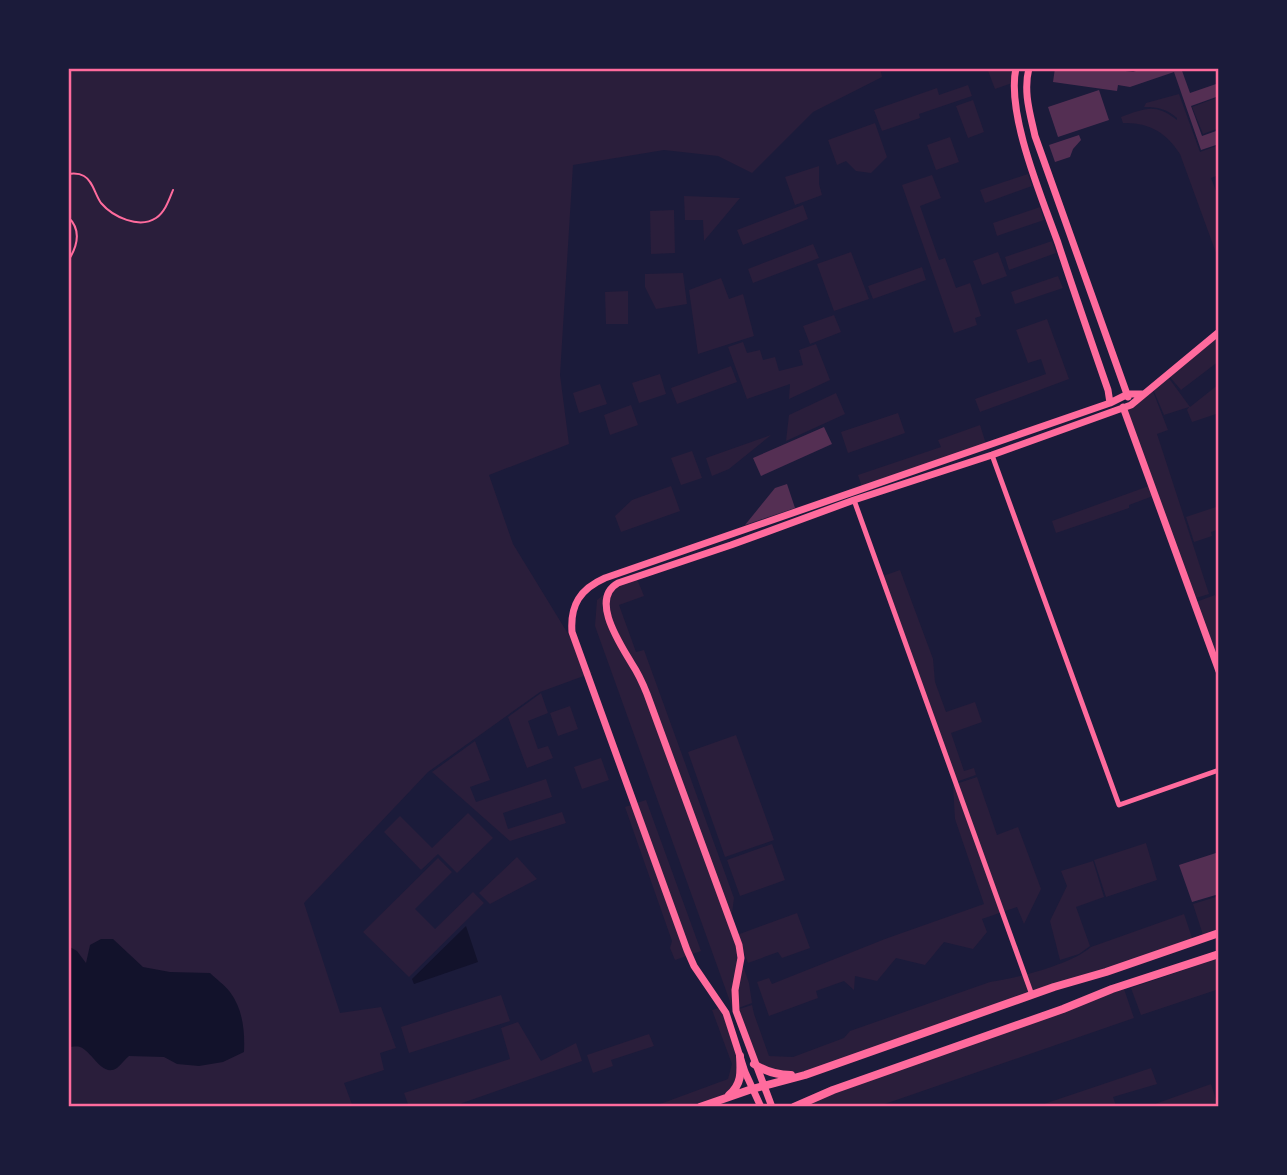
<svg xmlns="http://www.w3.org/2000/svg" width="1287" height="1175" font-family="'Nunito Sans',sans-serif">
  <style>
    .green { fill: #2a1e3b }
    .water { fill: #12122b }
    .building { fill: #542f53 }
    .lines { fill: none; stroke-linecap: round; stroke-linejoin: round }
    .path { stroke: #ff6b9d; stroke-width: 2 }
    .minor { stroke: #ff6b9d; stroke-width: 5 }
    .secondary { stroke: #ff6b9d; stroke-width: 7 }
    .primary { stroke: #ff6b9d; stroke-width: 8 }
    .neatline { fill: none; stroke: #ff6b9d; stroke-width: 2.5 }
  </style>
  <rect width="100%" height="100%" fill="#1b1b3a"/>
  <!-- green -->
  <path class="green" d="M68,68H880L882,77L813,112L752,173L718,156L664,150L573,165L560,375L569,444L489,475L513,544L592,673L540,692L428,772L304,903L340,1013L381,1007L396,1048L380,1053L384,1070L344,1083L353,1107H68Z
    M987,68H1013L1012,83L995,89Z
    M968,85L972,96L919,114L920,118L882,131L874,110L937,88L939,95Z
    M1179,94L1200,152L1219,145V175L1211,178L1219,199V261L1180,154C1167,133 1149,122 1123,123L1121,117C1146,108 1155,103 1177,120V118C1167,109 1158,107 1144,107L1146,103Z
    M1219,97V128L1203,134L1192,107Z
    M973,100L984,132L968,138L956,106Z
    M875,123L887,157L871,173L856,171L846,161L837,165L828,140Z
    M950,137L959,162L936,170L927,145Z
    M819,166V184L822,195L795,205L785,177Z
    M1028,174L1032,186L985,203L980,190Z
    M932,175L941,198L920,206L939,260L945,258L956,288L970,283L981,316L975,318L977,325L954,333L902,185Z
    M684,196L740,198L704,241L703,220H685Z
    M803,205L808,219L743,245L737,230Z
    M1040,207L1044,220L997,236L993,223Z
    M674,210L675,253L651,254L650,211Z
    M1052,241L1056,253L1009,270L1005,257Z
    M813,244L819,258L753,283L748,269Z
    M851,252L869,299L834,311L817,264Z
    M998,252L1007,276L982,285L973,261Z
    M922,267L926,280L873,299L868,286Z
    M683,273L687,304L656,309L645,287V274Z
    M1058,276L1063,288L1015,304L1011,292Z
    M721,278L729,299L743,294L754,336L698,354L689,290Z
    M628,291V324H606L605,292Z
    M834,315L841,332L810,344L803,326Z
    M1047,319L1069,379L980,412L975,399L1046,374L1041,359L1028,363L1016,330Z
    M1219,336V361L1181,390L1169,376Z
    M743,342L747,353L760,350L763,360L775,357L779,371L803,365L799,350L816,344L830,380L789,399L790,384L747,399L728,347Z
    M731,366L737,382L677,404L671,388Z
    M660,374L666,394L639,403L632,383Z
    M1168,377L1190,407L1219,384V413L1192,422L1187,410L1189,407L1164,415L1153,389Z
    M600,384L607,404L579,413L573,393Z
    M1152,389L1168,430L1157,434L1209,594L1196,598L1125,409Z
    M836,393L845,414L786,441L789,415Z
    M631,405L638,425L610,435L604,415Z
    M898,413L905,433L848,453L841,432Z
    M980,425L986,444L862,487L858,475L941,447L938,440Z
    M771,435L729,469L712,476L706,458Z
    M692,451L702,478L681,485L671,458Z
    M671,486L680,511L621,532L615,516L632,500Z
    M1149,486L1153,496L1129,505V508L1056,533L1052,521Z
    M1219,506V529L1211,532L1212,536L1194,542L1186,517Z
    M900,570L933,659L935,682L946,712L975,702L982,722L951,733L964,771L974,768L976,775L953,783L880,577Z
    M637,579L644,596L619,605L636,652L644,650L734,898L730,929L749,983L752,1003L733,1010L595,626L597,600L615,586Z
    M1215,595L1219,607V667L1196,602Z
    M541,693L548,713L528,721L538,749L548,746L553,758L527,768L508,717Z
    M570,706L578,729L558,736L550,713Z
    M736,735L774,840L725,857L688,752Z
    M475,741L490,780L470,787L476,802L546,779L552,797L503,813L508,829L562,812L566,823L510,841L432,772Z
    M601,758L609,780L582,789L574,767Z
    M977,777L997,835L1018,827L1041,889L1024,924L1017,907L982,919L987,932L973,949L944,942L925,965L896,958L877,981L855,976L854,990L844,981L816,991L818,998L769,1016L757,982L769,978L772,984L885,939L984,904L955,819L953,785Z
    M646,800L701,951L675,960L670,948L672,941L625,807Z
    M468,813L493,838L457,873L438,854L421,870L384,832L400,816L432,848Z
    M1146,843L1157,880L1106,897L1094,860Z
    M772,844L785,880L740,896L727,860Z
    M517,857L537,879L490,904L479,893Z
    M438,858L452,872L415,909L435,929L473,892L484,903L409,977L363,932Z
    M1093,861L1104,897L1076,907L1090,946L1079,954L1060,960L1050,921L1067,886L1061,871Z
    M1219,896V930L1203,935L1193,904Z
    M797,913L810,948L782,958L778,952L748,963L737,935Z
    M1184,914L1193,941L820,1073L785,1074L755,1062L733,1011L752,1005L754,1014L769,1056L793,1057L844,1038L850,1031L990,982C1017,978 1070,965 1091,947Z
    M1219,958V989L1141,1015L1131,988Z
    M1124,989L1134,1018L876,1107H805L809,1103L1035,1019Z
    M501,995L510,1021L409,1053L401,1027Z
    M722,1007L740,1056V1077L726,1098L713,1107H652L728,1079L732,1064L712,1010Z
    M518,1022L541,1061L576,1043L582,1061L451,1107H409L404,1093L510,1059L501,1028Z
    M649,1034L654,1046L611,1060L613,1066L593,1073L587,1055Z
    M1151,1068L1157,1084L1113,1097L1116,1106L1085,1107L1084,1104L1077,1107H1035Z
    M1211,1084L1217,1103L1207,1107H1156L1155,1104Z"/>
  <!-- water -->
  <path class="water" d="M466,926L478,962L414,984L412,979Z
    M101,939H113L143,967L170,972L210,973C216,979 225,985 230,992C243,1009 245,1032 244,1052L223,1062L199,1066L177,1064L164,1057L129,1056C125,1059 121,1065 117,1068C102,1078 92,1051 80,1047C77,1046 71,1047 68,1047V946L77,951L86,963L90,945Z"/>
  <!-- building -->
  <path class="building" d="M1055,68H1103L1133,72L1145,68H1181L1190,93L1219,83V96L1191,106L1202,136L1219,130V144L1201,150L1174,72L1130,87L1118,85L1117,91L1053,82Z
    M1099,90L1109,120L1058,137L1048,107Z
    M1079,135L1081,140L1073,149L1070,157L1055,162L1049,145Z
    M824,427L832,444L761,476L753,458Z
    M787,484L795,508L745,525L775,488Z
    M1219,852V894L1192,902L1179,865Z"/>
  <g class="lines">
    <!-- path -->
    <path class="path" d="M68,174C74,173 79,173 84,176C93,181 95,195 101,203C113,217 139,229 156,218C165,212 169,200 173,190
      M68,217C82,230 77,247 68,261"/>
    <!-- minor -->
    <path class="minor" d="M992,455L1119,805L1219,770
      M854,500L1032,995"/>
    <!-- secondary -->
    <path class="secondary" d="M1016,68C1006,114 1042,198 1058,243C1074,292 1091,341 1108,390L1110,403
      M1029,68C1023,92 1030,113 1035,136L1128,397
      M1123,407L1219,671
      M761,1107L745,1072L726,1013L694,966L687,950L572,632C570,605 580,589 605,578L1110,403L1128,394H1142
      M772,1107L736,1011L735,990L741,958L739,945L647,694C643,684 638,673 632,664C621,645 589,599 618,583L731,545L854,500L992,455L1131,405L1219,332"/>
    <!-- primary -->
    <path class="primary" d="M754,1064C766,1072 777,1075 791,1075
      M729,1095C742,1084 741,1072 740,1056
      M700,1107L752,1089L805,1075L1054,987L1106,972L1219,933
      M794,1107L833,1090L1063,1009L1112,989L1219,954"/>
  </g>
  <!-- border -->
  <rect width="1287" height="1175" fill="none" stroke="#1b1b3a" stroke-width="140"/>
  <rect x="70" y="70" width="1147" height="1035" class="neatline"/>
</svg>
